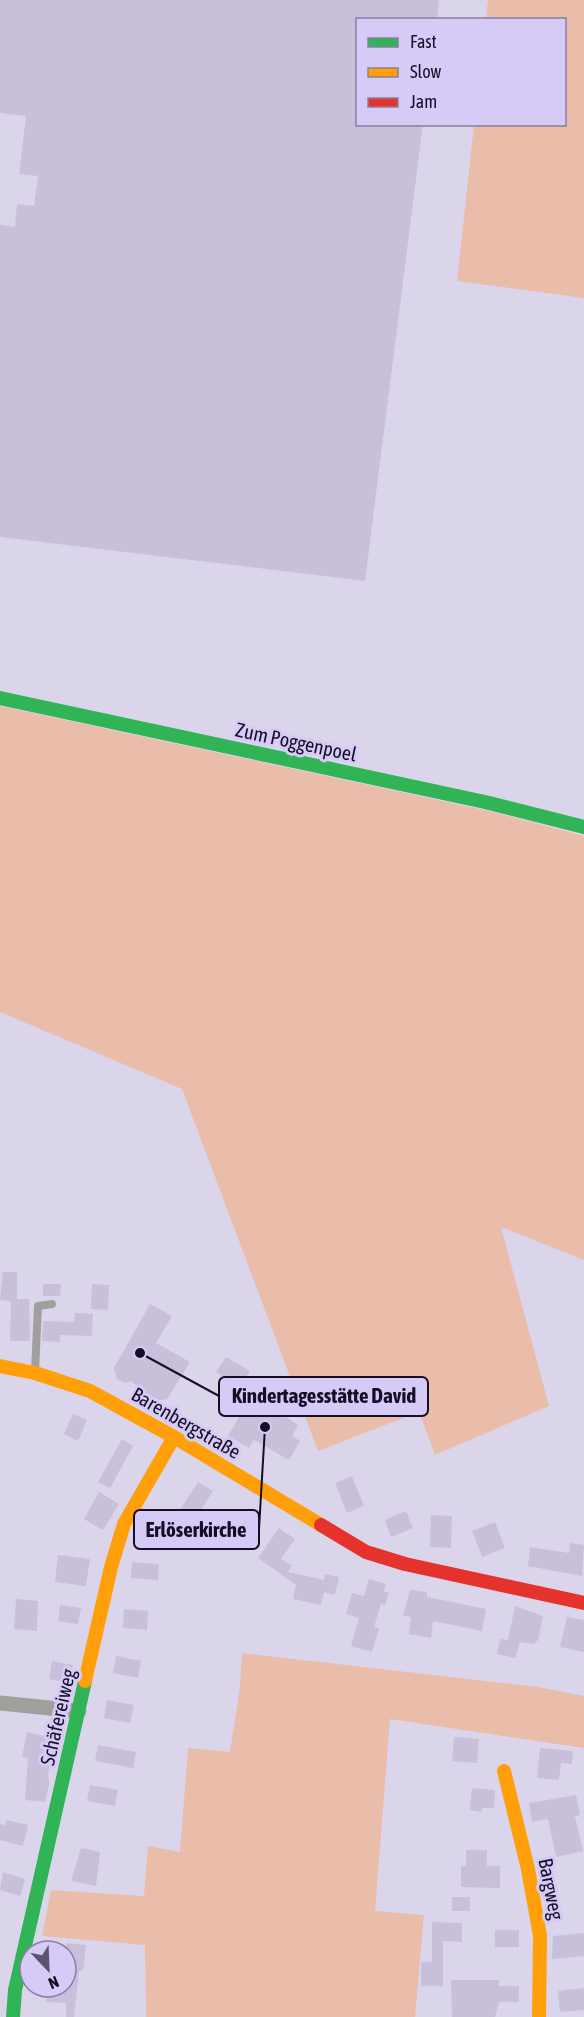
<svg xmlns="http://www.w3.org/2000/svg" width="584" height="2017" font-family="'Asap Condensed',sans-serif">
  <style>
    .green { fill: #e9bda9 }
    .building { fill: #c8bfdb }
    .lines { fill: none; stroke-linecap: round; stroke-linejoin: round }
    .lane { stroke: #a09f9c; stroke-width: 8 }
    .street { stroke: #a09f9c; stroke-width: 15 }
    .fast { stroke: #30b455; stroke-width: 14 }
    .slow { stroke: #ff9f0a; stroke-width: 14 }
    .jam { stroke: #e5322d; stroke-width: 14 }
    .labels { text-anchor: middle; stroke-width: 6; stroke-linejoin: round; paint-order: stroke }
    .street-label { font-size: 20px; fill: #160e27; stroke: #d6cbf6 }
    .leader { fill: none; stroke: #160e27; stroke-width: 2 }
    .callout-dot { fill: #160e27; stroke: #d6cbf6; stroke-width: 2 }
    .callout { fill: #d6cbf6; stroke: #160e27; stroke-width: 2 }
    .callout-label { font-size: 21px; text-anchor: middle; font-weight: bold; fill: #160e27 }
  </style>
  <rect width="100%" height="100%" fill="#dbd5ec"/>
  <!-- green -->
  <path class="green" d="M488,0H584V298L457,281L474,125L564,124V20L486,19Z
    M0,706L489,811L584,836V1260L501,1227L549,1406L435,1455L419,1412L318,1451L182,1089L0,1012Z
    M242,1653L538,1687L584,1696V1748L390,1719L375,1911L424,1915L415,2017H146L145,1945L42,1936L51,1890L144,1896L148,1846L180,1852L188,1748L230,1752L240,1687Z"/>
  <!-- building -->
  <path class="building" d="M0,0H439L437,20H357V124H423L365,581L0,537V225L15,227L17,204L34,206L38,176L19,174L26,116L0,113Z
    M3,1272H17V1299H29L30,1341H10L11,1301L0,1300Z
    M43,1284H61L60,1296H43Z
    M92,1284L109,1285L108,1310L91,1309Z
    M150,1304L172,1316L156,1343L190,1362L167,1399L157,1401L131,1381L125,1383L117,1379L114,1368Z
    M75,1313L93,1314L92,1336L60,1335V1342L42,1341L43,1321L74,1322Z
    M226,1357L250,1371L240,1387L216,1372Z
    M253,1394L298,1425L292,1436L300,1441L289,1460L254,1440L249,1448L228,1436Z
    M73,1414L87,1420L78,1441L64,1434Z
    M122,1439L133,1446L110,1488L98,1482Z
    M352,1476L364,1506L347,1513L335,1483Z
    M198,1482L213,1491L177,1547L162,1538Z
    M99,1492L119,1504L103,1530L84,1519Z
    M406,1511L413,1528L391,1537L385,1520Z
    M431,1515L452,1516L451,1548L430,1547Z
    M495,1522L505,1548L482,1557L472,1531Z
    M279,1528L295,1539L281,1559L292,1566L288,1572L324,1580L325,1574L339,1577L335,1595L324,1592L321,1605L293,1599L296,1585L258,1558Z
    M570,1543L584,1545L582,1576L528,1566L530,1547L569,1553Z
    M58,1555L90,1559L86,1586L55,1582Z
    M132,1562L159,1564L158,1580L131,1578Z
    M369,1579L386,1584L384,1592H389L385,1605L381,1604L374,1627L379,1628L372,1652L351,1646L359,1618L346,1614L352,1593L364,1596Z
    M410,1590L427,1592V1597L486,1609L482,1631L433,1621L431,1638L409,1634L411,1617L403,1616Z
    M16,1599L38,1601L37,1631L14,1629Z
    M60,1605L81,1608L78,1624L58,1621Z
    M515,1606L543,1616L538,1641H536L535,1644L520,1642L515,1658L497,1654L500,1639L508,1640Z
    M124,1609L148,1611L147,1630L123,1628Z
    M567,1617L584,1620V1652L560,1647Z
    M116,1656L141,1661L138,1678L113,1673Z
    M52,1661L73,1665L69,1683L49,1679Z
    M107,1700L134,1705L130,1723L104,1718Z
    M27,1732L56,1739L47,1777H49V1784L45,1802L25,1800L28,1758L22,1757Z
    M454,1737L479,1739L477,1763L452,1761Z
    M98,1745L136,1752L133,1768L95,1761Z
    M540,1748L573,1751L572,1764L561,1763L559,1780L537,1778Z
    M90,1785L118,1790L115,1806L87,1801Z
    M472,1788L495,1790L494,1808H482V1812L470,1810Z
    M576,1795L580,1815L575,1816L583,1851L556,1857L548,1819L532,1822L529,1803Z
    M7,1820L28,1825L23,1846L0,1840V1824L5,1825Z
    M81,1848L100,1852L96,1886L71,1881Z
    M466,1850H487V1866H500V1888L461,1887V1866H466Z
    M3,1872L25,1879L20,1896L0,1890Z
    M452,1897H470V1911H452Z
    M432,1922L462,1923V1942L443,1941V1986H421V1962H432Z
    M495,1930H519V1947H495Z
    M584,1933V1956L552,1959L553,1936Z
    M66,1943L86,1945L83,1971H79L74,2017H66V2003L46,2002L47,1987H66Z
    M451,1980H499V1986H519V2002H499L495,2017H452Z
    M584,1988V2010L560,2012L558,1991Z"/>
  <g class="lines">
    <!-- lane -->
    <path class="lane" d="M35,1372L38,1306L52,1304"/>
    <!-- street -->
    <path class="street" d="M0,1703L79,1711"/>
    <!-- fast -->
    <path class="fast" d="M0,698L485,802L584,827
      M13,2017L15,1990L85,1681"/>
    <!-- slow -->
    <path class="slow" d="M0,1366L35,1373L90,1391L174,1437L321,1525
      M85,1681L111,1567L124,1524L174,1437
      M504,1771L528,1869L540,1936L539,2017"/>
    <!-- jam -->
    <path class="jam" d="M321,1525L366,1552L405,1564L584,1603"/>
  </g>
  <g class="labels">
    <!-- street labels -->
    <g class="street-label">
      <text transform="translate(296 742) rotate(12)" y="7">Zum Poggenpoel</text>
      <text transform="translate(186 1423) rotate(30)" y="7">Barenbergstraße</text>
      <text transform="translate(58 1717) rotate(-77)" y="7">Schäfereiweg</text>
      <text transform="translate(551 1889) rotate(79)" y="7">Bargweg</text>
    </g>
  </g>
  <!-- callouts -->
  <path class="leader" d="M140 1353L219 1396M265 1427L259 1529"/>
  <g class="callout-dot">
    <circle cx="140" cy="1353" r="6"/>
    <circle cx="265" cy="1427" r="6"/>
  </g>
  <g class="callout">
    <rect x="219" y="1377" width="209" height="39" rx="6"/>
    <rect x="134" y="1510" width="125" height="39" rx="6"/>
  </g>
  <g class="callout-label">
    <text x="324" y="1403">Kindertagesstätte David</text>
    <text x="196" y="1537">Erlöserkirche</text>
  </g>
  <!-- legend -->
  <rect x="356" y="18" width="210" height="108" fill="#d6cbf6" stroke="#897fa3" stroke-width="1.5"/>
  <rect x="368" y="38" width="30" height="9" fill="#30b455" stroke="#897fa3" stroke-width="1.5"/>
  <text x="410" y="48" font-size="18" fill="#160e27">Fast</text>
  <rect x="368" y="68" width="30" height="9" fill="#ff9f0a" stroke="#897fa3" stroke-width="1.5"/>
  <text x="410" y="78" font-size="18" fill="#160e27">Slow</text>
  <rect x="368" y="98" width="30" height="9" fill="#e5322d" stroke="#897fa3" stroke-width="1.5"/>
  <text x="410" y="108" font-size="18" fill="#160e27">Jam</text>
  <!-- north arrow -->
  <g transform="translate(48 1969) rotate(157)"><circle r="28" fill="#d6cbf6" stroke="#897fa3" stroke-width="1.5"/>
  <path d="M0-4.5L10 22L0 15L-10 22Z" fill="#5b546c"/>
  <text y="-9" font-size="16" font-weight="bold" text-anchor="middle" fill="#160e27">N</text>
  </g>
</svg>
